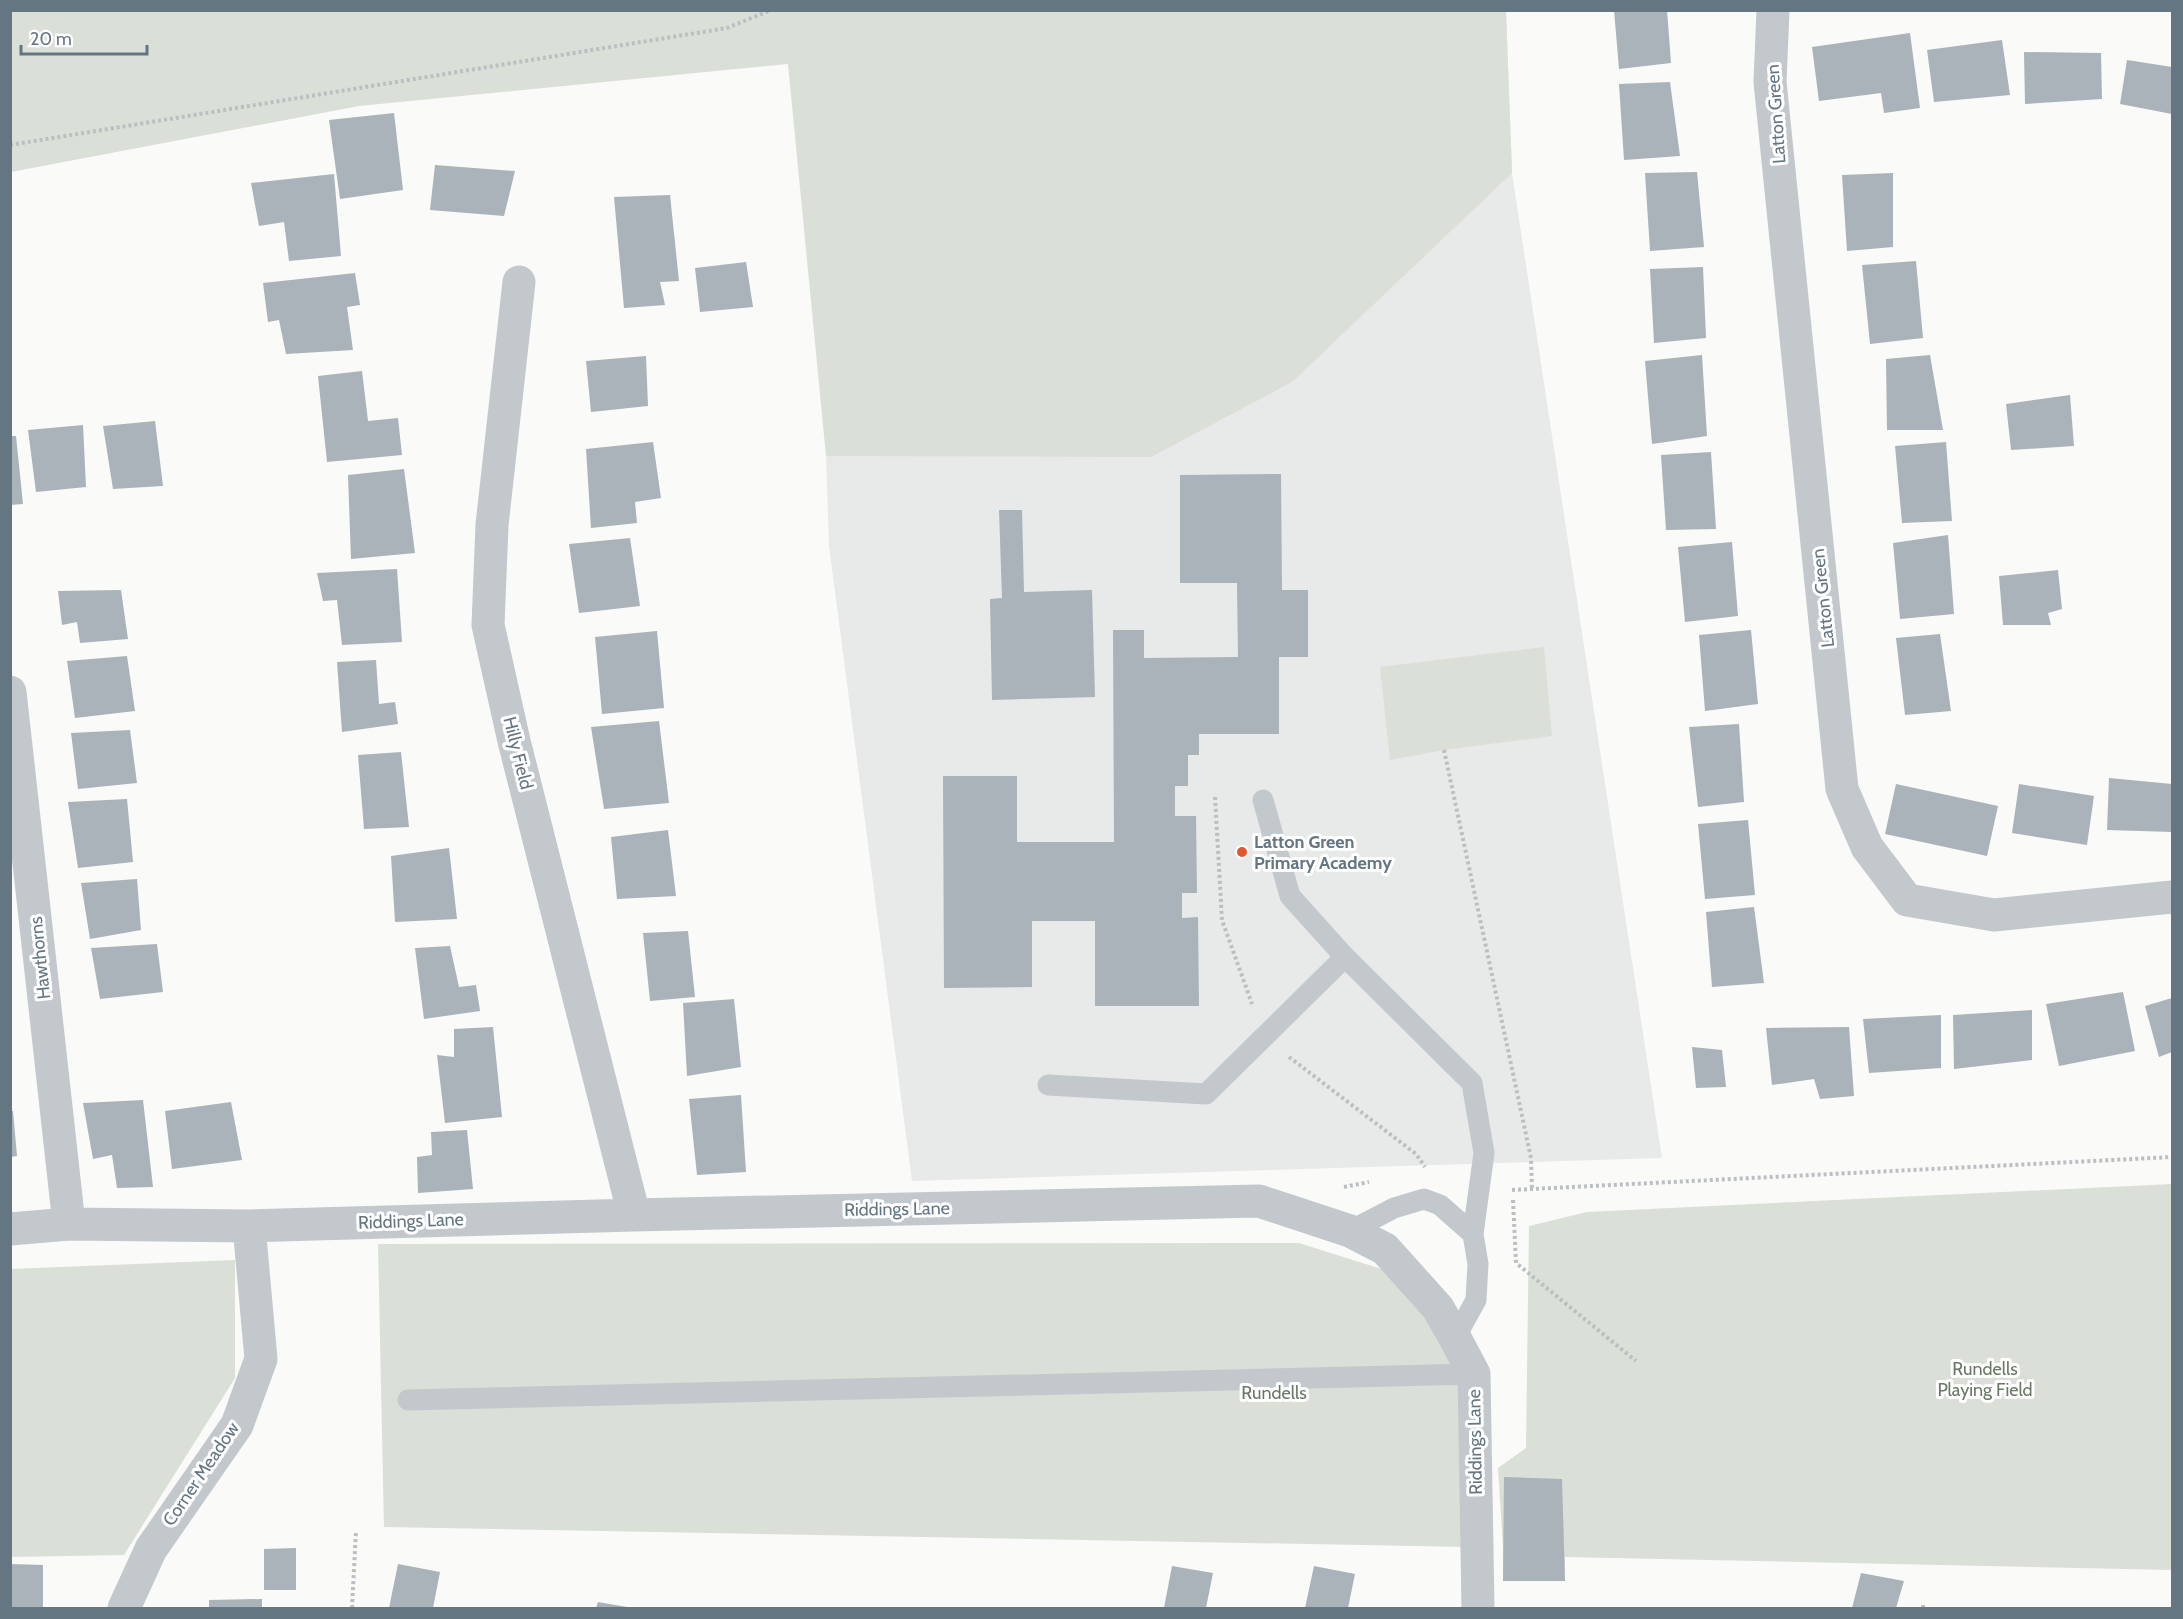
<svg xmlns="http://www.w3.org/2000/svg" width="2183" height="1619" font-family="Cabin,sans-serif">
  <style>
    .built { fill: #e8e9e9 }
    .green { fill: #dadfd7 }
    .building { fill: #aab3b9 }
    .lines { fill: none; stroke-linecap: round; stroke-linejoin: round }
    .path { stroke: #bbbfc2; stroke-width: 4; stroke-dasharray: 3 3; stroke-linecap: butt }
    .service { stroke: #c3c8cc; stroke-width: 21 }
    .minor { stroke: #c3c8cc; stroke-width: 33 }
    .poi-dot { fill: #e4572e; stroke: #fff; stroke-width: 2 }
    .labels { text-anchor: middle; stroke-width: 6; stroke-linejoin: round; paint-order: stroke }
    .street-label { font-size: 18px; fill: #657683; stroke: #fff }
    .poi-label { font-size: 18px; font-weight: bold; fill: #657683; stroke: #fff; text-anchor: start }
    .park-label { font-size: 18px; fill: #687a64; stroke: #fff }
  </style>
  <rect width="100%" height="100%" fill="#fafaf8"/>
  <!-- built -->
  <path class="built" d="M1506,11L1512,173L1662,1158L912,1181L829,546L820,271L786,50Z"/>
  <!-- green -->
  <path class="green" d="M10,11H1506L1512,173L1292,382L1151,457L826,456L788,64L359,106L11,172Z
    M1544,647L1552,736L1444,750L1390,760L1380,667Z
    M2172,1184V1570L1565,1557V1581H1503V1548L1498,1468L1526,1448L1529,1226L1587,1212Z
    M1299,1243L1391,1272L1446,1329L1463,1378L1468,1547L384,1527L378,1244Z
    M235,1260V1378L124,1555L11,1557V1269Z"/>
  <!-- building -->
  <path class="building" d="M1614,10H1667L1671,63L1619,69Z
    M1910,33L1920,108L1884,113L1881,93L1819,101L1812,47Z
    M2002,40L2010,95L1934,102L1927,50Z
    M2024,52L2101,53L2102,99L2025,104Z
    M2127,60L2172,67V114L2120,104Z
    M1670,82L1680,156L1624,160L1619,84Z
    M394,113L403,190L340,199L329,120Z
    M435,165L515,171L504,216L430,210Z
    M1697,172L1704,247L1650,251L1645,173Z
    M1893,173V247L1847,251L1842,175Z
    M334,174L341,256L289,261L284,222L259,226L251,183Z
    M670,195L679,281L660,282L665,305L624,308L614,197Z
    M1916,261L1923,338L1870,344L1862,265Z
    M746,262L753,307L700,312L695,268Z
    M1703,267L1706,338L1654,343L1650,269Z
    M355,273L360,305L347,307L353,350L286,354L279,320L268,322L263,283Z
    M1702,355L1707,436L1652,444L1645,361Z
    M1930,355L1943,430H1887L1886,359Z
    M646,356L648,406L591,412L586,361Z
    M362,371L368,421L398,418L402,455L327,462L318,376Z
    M2070,395L2074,446L2011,450L2006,404Z
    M155,421L163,486L113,489L103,426Z
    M83,425L86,487L36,492L28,430Z
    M10,436H16L23,504L10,505Z
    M653,442L661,498L635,502L637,523L591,528L586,449Z
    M1946,442L1952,521L1902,523L1895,446Z
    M1711,452L1716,529L1666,530L1661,455Z
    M404,469L415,553L351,559L348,475Z
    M1281,474L1282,590H1308V657H1279V734H1199V755H1188V786H1175V816H1196L1197,893H1182V918L1198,917L1199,1006H1095V921H1032V987L944,988L943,776H1017V842H1114L1113,630H1144V658L1238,657L1237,583H1180V475Z
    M999,510H1022L1024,592L1092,590L1095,697L992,700L990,599L1002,598Z
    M1948,535L1954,614L1900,619L1893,543Z
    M630,538L640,606L579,613L569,544Z
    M1732,542L1738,616L1685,622L1678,547Z
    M397,569L402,642L342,645L337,600L323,601L317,573Z
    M2058,570L2062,609L2048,613L2051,625H2003L1999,576Z
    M121,590L128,639L80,643L77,622L62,625L58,591Z
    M1751,630L1758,704L1705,711L1699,635Z
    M657,631L664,708L602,714L595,637Z
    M1940,634L1951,711L1905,715L1896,638Z
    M127,656L135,711L75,718L67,661Z
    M376,660L379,704L395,702L398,724L342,732L337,662Z
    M659,721L669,803L604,809L591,727Z
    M1739,724L1744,802L1698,807L1689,727Z
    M130,730L137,783L78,789L71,733Z
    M401,752L409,827L364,829L358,755Z
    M2109,778L2172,784V832L2107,830Z
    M1896,784L1998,806L1987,856L1885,834Z
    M2019,784L2094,796L2087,845L2012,833Z
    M127,799L133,862L78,868L68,802Z
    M1748,820L1755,895L1705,899L1698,824Z
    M668,830L676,896L617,899L611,837Z
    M449,848L457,919L395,922L391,856Z
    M137,879L141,930L90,939L81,883Z
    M1754,907L1764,983L1712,987L1706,912Z
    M688,931L695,997L650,1001L643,933Z
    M157,944L163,992L100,999L91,948Z
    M450,946L459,987L476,985L480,1011L424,1019L415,948Z
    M2123,992L2135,1051L2059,1066L2046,1004Z
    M2172,998V1052L2159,1057L2145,1006Z
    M734,999L741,1067L687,1076L683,1003Z
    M2032,1010V1060L1954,1069L1953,1015Z
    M1941,1015V1068L1869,1073L1863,1019Z
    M493,1027L502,1117L445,1123L437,1055L454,1057V1029Z
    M1849,1027L1854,1096L1820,1099L1814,1079L1772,1085L1766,1028Z
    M1692,1047L1722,1050L1726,1087L1696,1088Z
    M741,1095L746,1172L697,1175L689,1099Z
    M143,1100L153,1187L117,1188L112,1155L93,1159L83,1103Z
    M231,1102L242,1160L172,1169L165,1111Z
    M10,1111H13L17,1156L10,1157Z
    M467,1130L473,1189L418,1193L417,1157L432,1155L431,1132Z
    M1504,1477L1562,1479L1565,1581H1503Z
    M296,1548V1590H264V1549Z
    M10,1564L43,1565V1608H10Z
    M398,1564L440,1572L433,1608H389Z
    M1172,1566L1213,1573L1206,1608H1164Z
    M1314,1566L1355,1574L1348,1608H1305Z
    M1861,1573L1904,1581L1896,1608H1852Z
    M262,1599V1608H209V1600Z
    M598,1602L627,1607V1608H596Z"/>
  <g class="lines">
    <!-- path -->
    <path class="path" d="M10,145L727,28L771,10
      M1444,750L1531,1158L1532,1189
      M1215,797L1222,920L1252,1004
      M1289,1057L1416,1154L1425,1167
      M1344,1187L1369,1182
      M1512,1190L2172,1157
      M1513,1200L1516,1263L1636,1361
      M352,1608L356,1531
      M1923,1608V1602"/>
    <!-- service -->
    <path class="service" d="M1263,800L1290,896L1345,957L1472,1083L1484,1153L1473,1234
      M1048,1085L1206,1094L1345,957
      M1350,1231L1394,1208L1424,1199L1440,1205L1473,1234L1478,1264L1476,1300L1455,1338
      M408,1400L1474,1374"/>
    <!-- minor -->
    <path class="minor" d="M1773,10L1770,82L1842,789L1867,847L1907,900L1994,915L2172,897
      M519,282L492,525L488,625L514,741L634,1215
      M10,692L69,1224
      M10,1229L69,1224L249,1226L634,1215L1259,1201L1350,1231L1385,1249L1438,1308L1455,1338L1474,1374L1478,1608
      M124,1608L151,1549L237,1425L261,1359L249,1226"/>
  </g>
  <!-- markers -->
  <circle class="poi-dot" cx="1242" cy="852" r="6"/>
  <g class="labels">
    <!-- street labels -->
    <g class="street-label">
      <text transform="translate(1776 114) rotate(-94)" y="6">Latton Green</text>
      <text transform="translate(1823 598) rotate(-96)" y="6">Latton Green</text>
      <text transform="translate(518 753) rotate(76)" y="6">Hilly Field</text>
      <text transform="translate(40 958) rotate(-96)" y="6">Hawthorns</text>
      <text transform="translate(897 1209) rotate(-1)" y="6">Riddings Lane</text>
      <text transform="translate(411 1221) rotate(-2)" y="6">Riddings Lane</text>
      <text transform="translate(1475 1442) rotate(-91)" y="6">Riddings Lane</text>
      <text transform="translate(201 1474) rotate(-56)" y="6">Corner Meadow</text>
    </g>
    <!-- poi labels -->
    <g class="poi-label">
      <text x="1254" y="848">Latton Green<tspan x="1254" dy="21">Primary Academy</tspan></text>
    </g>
    <!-- park labels -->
    <g class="park-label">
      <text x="1985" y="1375">Rundells<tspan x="1985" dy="21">Playing Field</tspan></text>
      <text x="1274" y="1399">Rundells</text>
    </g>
  </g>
  <!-- border -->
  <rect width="2183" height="1619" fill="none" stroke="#657683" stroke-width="24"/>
  <!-- scale -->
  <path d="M21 45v9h126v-9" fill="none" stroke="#657683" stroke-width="3"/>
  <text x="30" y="45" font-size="18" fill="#657683" stroke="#ffffff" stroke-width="4.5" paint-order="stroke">20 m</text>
</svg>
